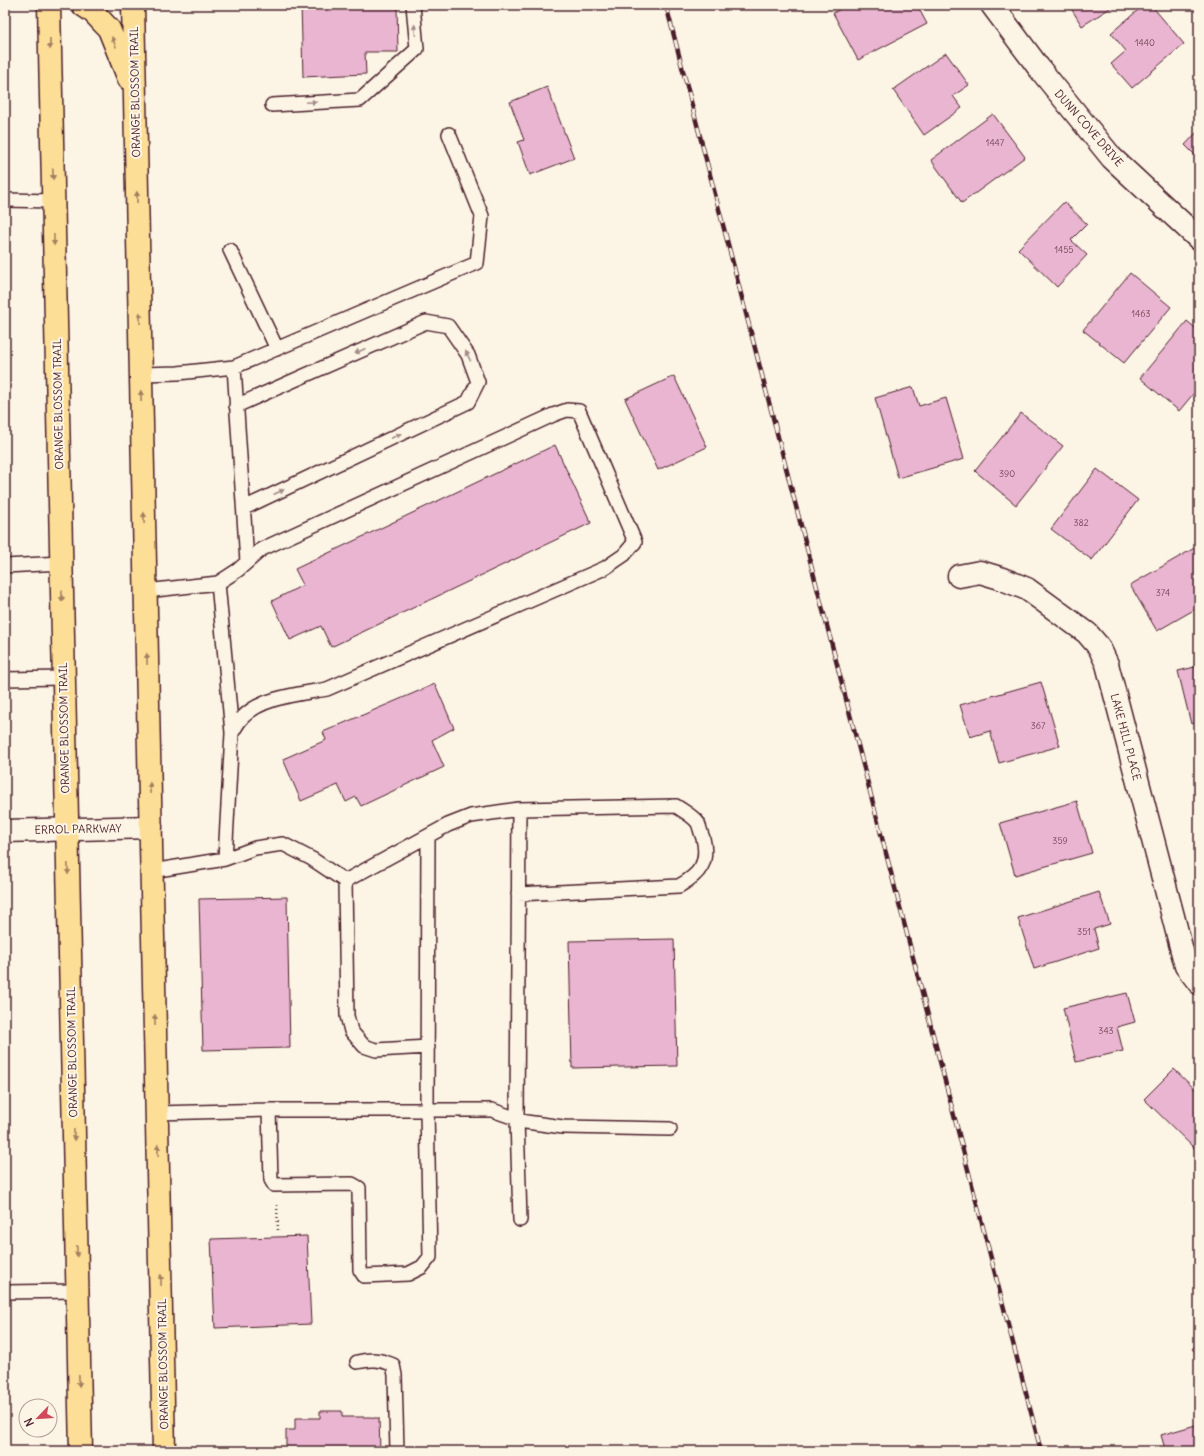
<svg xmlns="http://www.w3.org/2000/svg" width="1204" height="1456" font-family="Delius,sans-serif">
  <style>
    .building { fill: #e9b5d1; stroke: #4a1f2b }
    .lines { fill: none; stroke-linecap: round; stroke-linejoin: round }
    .lane-casing { stroke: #4a1f2b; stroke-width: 16 }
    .street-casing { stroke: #4a1f2b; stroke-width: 25 }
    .secondary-casing { stroke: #4a1f2b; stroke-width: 25 }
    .primary-casing { stroke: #4a1f2b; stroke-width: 25 }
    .path { stroke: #4a1f2b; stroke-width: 2.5; stroke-dasharray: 1 3; stroke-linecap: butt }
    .lane { stroke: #fcf5e5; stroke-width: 13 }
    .street { stroke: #fcf5e5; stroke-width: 22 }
    .secondary { stroke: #fcf5e5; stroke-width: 22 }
    .primary { stroke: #fdde96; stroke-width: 22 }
    .rail-casing { stroke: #4a1f2b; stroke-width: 4.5 }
    .rail { stroke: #fcf5e5; stroke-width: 3; stroke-dasharray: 9; stroke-linecap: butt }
    .oneway { fill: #a38a88 }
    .oneway2 { fill: #a47e60 }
    .labels { text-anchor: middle; stroke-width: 4; stroke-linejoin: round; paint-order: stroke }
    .number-label { font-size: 9px; fill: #724454 }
    .street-label { font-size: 11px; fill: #4a1f2b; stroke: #fcf5e5 }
  </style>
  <rect width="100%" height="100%" fill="#fcf5e5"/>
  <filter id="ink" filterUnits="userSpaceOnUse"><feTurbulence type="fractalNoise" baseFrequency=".025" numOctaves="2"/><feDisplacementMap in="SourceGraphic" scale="8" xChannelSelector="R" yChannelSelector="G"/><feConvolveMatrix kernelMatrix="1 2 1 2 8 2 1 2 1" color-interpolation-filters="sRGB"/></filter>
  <g filter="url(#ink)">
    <!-- building -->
    <path class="building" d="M301,5H397L398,52H365L366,74L303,77Z
      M848,5H917L927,24L858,60L833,13Z
      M1069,5H1115L1082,26Z
      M1144,5H1151L1184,44L1132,88L1111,64L1126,51L1111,33Z
      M946,53L969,85L953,96L962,108L924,135L893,90Z
      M547,87L574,158L530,175L518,142L524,140L510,102Z
      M993,114L1025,157L962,203L931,160Z
      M1199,130V159L1185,145Z
      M1064,202L1087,224L1071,240L1087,255L1057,287L1018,249Z
      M1130,273L1171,307L1124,363L1083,330Z
      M1187,321L1199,331V387L1179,411L1140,378Z
      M674,376L707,447L658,470L625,399Z
      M913,387L919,406L946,398L964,459L898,478L875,398Z
      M1021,413L1063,446L1016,505L975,471Z
      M555,445L591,523L331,647L321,626L290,640L272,601L303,585L295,569Z
      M1097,469L1138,500L1092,560L1051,529Z
      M1198,546L1199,548V607L1157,631L1130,585Z
      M1199,666V722L1191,724L1178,671Z
      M1041,682L1060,746L999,763L990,731L970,737L960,705Z
      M435,684L454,728L432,740L444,767L361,806L356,797L346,802L338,785L301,801L283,759L326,740L323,732Z
      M1199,765V777L1196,766Z
      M1077,801L1092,853L1015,875L1000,823Z
      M1099,892L1110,924L1094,929L1099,948L1034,969L1018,918Z
      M287,897L290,1048L203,1050L199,899Z
      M674,939L677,1066L572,1068L569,941Z
      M1127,993L1135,1022L1117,1027L1123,1051L1076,1062L1063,1008Z
      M1174,1069L1199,1093V1153L1144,1099Z
      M307,1236L311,1324L215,1328L211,1239Z
      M1199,1341V1356L1192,1349Z
      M320,1411H342V1417H372L373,1418H379L380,1451H286V1430H295V1418H320Z
      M1199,1424V1451H1157L1165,1449L1161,1435Z"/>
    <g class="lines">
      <defs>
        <path id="lane" d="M272,105L360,100L417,49L413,5
          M5,200L54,201
          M230,250L277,349
          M234,367L247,562
          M141,374L178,373L234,367L477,263L482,216L449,134
          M236,406L426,322L448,326L468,355L478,382L468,402L244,508
          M5,566L61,563
          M218,583L232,733
          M146,591L218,583L238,570L262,549L553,415L567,410L579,411L635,542L624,555L605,568L327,689C300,694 262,697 243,717C238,722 235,728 232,733L225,859L152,871
          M5,679L63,678
          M428,836L427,1110H492L526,1122L563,1127L670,1129
          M225,859L255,848L283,844L312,859L345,881L448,825L471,816L519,809L517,1119L520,1220
          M345,881L347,1016L351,1031L364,1046L376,1050L428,1047
          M518,894L679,886C700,874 709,863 703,838C701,834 700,828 698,823C693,816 683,811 676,806L519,809
          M157,1113L269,1110H427L430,1257L422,1267L408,1274L364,1276L360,1270L359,1188L352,1184L274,1185L271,1180L269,1110
          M5,1292L77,1291
          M357,1362C371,1359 380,1359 393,1365L395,1375L397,1451"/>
        <path id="street" d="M992,5L1039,68L1112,158L1199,239
          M959,576L980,572L1000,578L1027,589L1087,633L1099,647L1107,664L1186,966L1199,983"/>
        <path id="secondary" d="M5,831L151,827"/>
        <path id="primary" d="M49,5L81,1451
          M83,5L92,11L109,29L129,79
          M133,5L164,1451"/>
      </defs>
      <!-- lane casing -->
      <use href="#lane" class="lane-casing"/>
      <!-- street casing -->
      <use href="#street" class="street-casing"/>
      <!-- secondary casing -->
      <use href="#secondary" class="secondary-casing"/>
      <!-- primary casing -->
      <use href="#primary" class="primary-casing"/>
      <!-- path -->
      <path class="path" d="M277,1205L278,1231"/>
      <!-- lane -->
      <use href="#lane" class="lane"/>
      <!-- street -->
      <use href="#street" class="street"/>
      <!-- secondary -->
      <use href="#secondary" class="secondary"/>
      <!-- primary -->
      <use href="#primary" class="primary"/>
      <defs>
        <path id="rail" d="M666,5L1041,1451"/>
      </defs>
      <!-- rail casing -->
      <use href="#rail" class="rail-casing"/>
      <!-- rail -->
      <use href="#rail" class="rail"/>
    </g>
    <!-- one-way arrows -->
    <defs><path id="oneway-solid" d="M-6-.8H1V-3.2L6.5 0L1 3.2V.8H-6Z"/></defs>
    <g class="oneway">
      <use href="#oneway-solid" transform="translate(415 30) rotate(-96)"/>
      <use href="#oneway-solid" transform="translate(311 102) rotate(-3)"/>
      <use href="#oneway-solid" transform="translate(360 351) rotate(156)"/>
      <use href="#oneway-solid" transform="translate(468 356) rotate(-117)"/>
      <use href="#oneway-solid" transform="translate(396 436) rotate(-25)"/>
      <use href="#oneway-solid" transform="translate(279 492) rotate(-25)"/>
    </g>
    <g class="oneway2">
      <use href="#oneway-solid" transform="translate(114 42) rotate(-113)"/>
      <use href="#oneway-solid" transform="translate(50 44) rotate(89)"/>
      <use href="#oneway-solid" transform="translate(53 174) rotate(89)"/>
      <use href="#oneway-solid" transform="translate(137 197) rotate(-91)"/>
      <use href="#oneway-solid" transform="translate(54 240) rotate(89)"/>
      <use href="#oneway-solid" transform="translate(140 318) rotate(-91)"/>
      <use href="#oneway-solid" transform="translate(141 396) rotate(-92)"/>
      <use href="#oneway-solid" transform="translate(144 518) rotate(-91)"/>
      <use href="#oneway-solid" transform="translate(62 596) rotate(89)"/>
      <use href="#oneway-solid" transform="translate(147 659) rotate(-91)"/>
      <use href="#oneway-solid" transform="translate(150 788) rotate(-91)"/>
      <use href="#oneway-solid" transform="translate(68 869) rotate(89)"/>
      <use href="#oneway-solid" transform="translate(155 1020) rotate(-91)"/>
      <use href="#oneway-solid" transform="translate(74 1135) rotate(89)"/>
      <use href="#oneway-solid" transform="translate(158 1150) rotate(-91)"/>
      <use href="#oneway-solid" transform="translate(77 1251) rotate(89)"/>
      <use href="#oneway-solid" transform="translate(161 1280) rotate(-91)"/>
      <use href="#oneway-solid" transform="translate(79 1381) rotate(89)"/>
    </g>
  </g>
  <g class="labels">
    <!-- number labels -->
    <g class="number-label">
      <text x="1145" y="46">1440</text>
      <text x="995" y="146">1447</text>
      <text x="1064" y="253">1455</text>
      <text x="1141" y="317">1463</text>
      <text x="1007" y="477">390</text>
      <text x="1081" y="526">382</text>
      <text x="1163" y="596">374</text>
      <text x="1038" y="729">367</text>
      <text x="1060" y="844">359</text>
      <text x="1084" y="935">351</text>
      <text x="1106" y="1034">343</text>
    </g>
    <!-- street labels -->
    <g class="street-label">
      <text transform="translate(135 92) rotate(-91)" y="4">ORANGE BLOSSOM TRAIL</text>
      <text transform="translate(1089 128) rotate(49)" y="4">DUNN COVE DRIVE</text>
      <text transform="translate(58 404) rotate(-91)" y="4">ORANGE BLOSSOM TRAIL</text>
      <text transform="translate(64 728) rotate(-91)" y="4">ORANGE BLOSSOM TRAIL</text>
      <text transform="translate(1126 737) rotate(75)" y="4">LAKE HILL PLACE</text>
      <text transform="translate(78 829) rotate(-1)" y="4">ERROL PARKWAY</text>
      <text transform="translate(72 1052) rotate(-91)" y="4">ORANGE BLOSSOM TRAIL</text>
      <text transform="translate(163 1364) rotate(-91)" y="4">ORANGE BLOSSOM TRAIL</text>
    </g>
  </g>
  <!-- margin -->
  <rect width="1204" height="1456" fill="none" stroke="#fcf5e5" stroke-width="20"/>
  <rect x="10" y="10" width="1184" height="1436" fill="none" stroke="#4a1f2b" stroke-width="1.5" filter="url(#ink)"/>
  <!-- north arrow -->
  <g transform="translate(38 1418) rotate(245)"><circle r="19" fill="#fcf5e5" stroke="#b59f9b"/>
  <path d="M0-3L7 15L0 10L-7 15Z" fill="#d1495b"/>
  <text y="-6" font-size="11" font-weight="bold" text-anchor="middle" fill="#4a1f2b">N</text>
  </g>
</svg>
